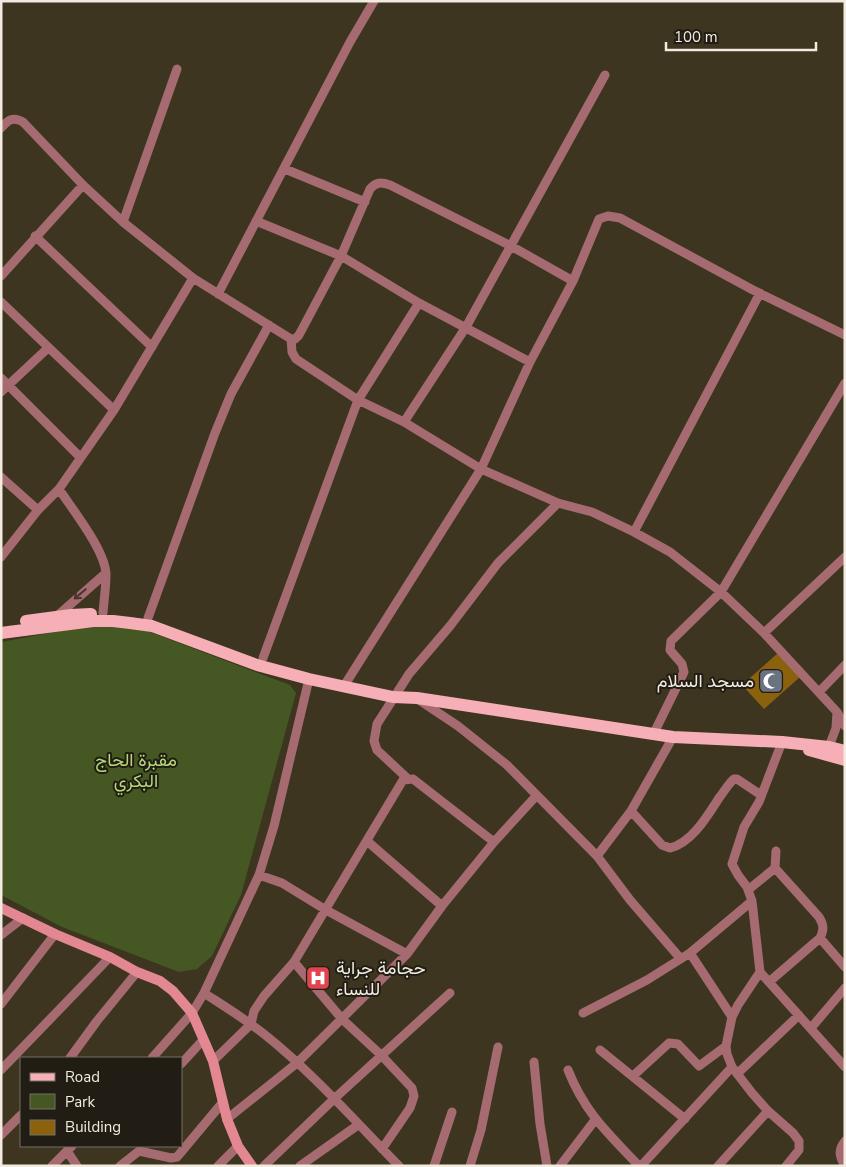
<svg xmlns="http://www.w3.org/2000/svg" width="846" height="1167" font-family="'Nunito Sans',Vazirmatn,sans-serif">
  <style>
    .green { fill: #455722 }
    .building { fill: #8b610e }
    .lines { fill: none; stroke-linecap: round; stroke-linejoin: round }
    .street { stroke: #a56b71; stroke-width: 9 }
    .secondary { stroke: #e38892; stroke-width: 10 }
    .primary { stroke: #f6afb6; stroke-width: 12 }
    .oneway { stroke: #493430 }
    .labels { text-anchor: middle; stroke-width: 4; stroke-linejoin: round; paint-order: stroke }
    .poi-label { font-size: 18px; fill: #f1ecdf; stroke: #211d14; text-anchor: end }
    .park-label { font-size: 18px; fill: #b4d975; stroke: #211d14 }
  </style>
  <rect width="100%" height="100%" fill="#3d3520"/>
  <!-- green -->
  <path class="green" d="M98,624L142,629L290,685L296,693L241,895L212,956L197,969L179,972L62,927L1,895V642Z"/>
  <!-- building -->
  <path class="building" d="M778,653L800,677L764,709L742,685Z"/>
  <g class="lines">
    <!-- street -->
    <path class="street" d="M1,128C8,120 13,116 23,122L83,185L123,222L193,278L291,339H295L299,335L341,256L370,189C376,182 381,182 390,185L511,246L573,281
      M285,169L365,202
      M256,221L341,256L419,303L530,362
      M123,222L177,69
      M35,236L152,347
      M1,276L83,185
      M218,294L350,42L374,1
      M1,302L114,410
      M291,339L292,352L296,359L358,400L404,422L481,469L558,503L592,512L634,532L670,552L721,592L764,633L837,712L845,726
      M1,378L80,457
      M1,392L48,348
      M404,422L466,327L605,75
      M1,477L38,510
      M59,489C72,509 105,550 106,574C106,587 104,600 103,613
      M634,532L760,293
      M1,557L38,510L59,489L114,410L193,278
      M56,617L106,573
      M148,618L215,433L231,394L269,325
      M764,633L845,557
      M263,658L358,400L419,303
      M344,686L481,469L530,362L573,281L599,219L608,216L620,218L753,290L845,335
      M819,692L845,665
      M419,700L458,726L507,765L597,856L630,900L680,958
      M654,733L684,672L682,664L670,650L671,641L721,592L845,383
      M782,742L759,802L744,827L732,864L738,875L747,887L752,901L760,972L738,1005L732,1017L726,1046L727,1054L732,1067L752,1093L768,1111L793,1133L799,1141V1150L786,1166
      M827,752L836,728L837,712
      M407,778L377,750L374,741L377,724L409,674L450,626L498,563L558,503
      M631,811L662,845L670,848C692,843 708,815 719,798C724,792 728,784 734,779H737L761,795
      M367,841L442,906
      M597,856L631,811L673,737
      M775,868L776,851
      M259,875L282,883L326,910L407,954
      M748,890L775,868L819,917C824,925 824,930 820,938L845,967
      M1,935L23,918
      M690,953L732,1017
      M294,962L342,1019L381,1055L412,1088L414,1096L410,1108L382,1149
      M760,972L845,1067
      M769,982L820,938
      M204,993C224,1006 245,1019 264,1034C313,1073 355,1121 399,1166
      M1,1004L55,934
      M583,1013L647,980L690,953L752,901
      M811,1028L845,988
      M600,1050L685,1119
      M70,1058L97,1021L137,972
      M152,1058L192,1013L204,993L259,875L274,826L309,679
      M213,1061L251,1024L254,1011L264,996L294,962L403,780L413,779L494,842
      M534,1062L540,1124L547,1166
      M181,1064L203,1040
      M1,1070L110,957
      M568,1070C585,1113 608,1133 639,1166
      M737,1074L799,1015
      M633,1076L669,1043L678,1044L699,1066L726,1046
      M227,1119L297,1063L407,954L442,906L494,842L537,795
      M1,1135L21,1115
      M67,1151L77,1166
      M52,1166L72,1146
      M120,1166L139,1151L171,1158L177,1157L223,1102
      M218,1166L238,1146
      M264,1166L335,1098L450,993
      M300,1166L358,1125
      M434,1166L452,1112
      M470,1166L481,1130L498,1047
      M560,1166L595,1120
      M641,1166L732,1067
      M718,1166L768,1111
      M845,1166C839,1156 838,1150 845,1141"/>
    <!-- secondary -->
    <path class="secondary" d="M1,908L55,934L110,957L137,972L160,981L173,991L192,1013L213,1061L227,1119L238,1146L252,1166"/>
    <!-- primary -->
    <path class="primary" d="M26,621L71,615L91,614
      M1,633L93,621H113L130,623L152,626L257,665L309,679L393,697L417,698L673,737L782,742L829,747L845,751
      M809,750L845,760"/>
  </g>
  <!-- one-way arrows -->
  <defs><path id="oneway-shaft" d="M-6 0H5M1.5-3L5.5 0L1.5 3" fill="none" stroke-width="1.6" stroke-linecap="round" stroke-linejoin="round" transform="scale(1.25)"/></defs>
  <use class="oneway" href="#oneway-shaft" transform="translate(80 594) rotate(140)"/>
  <!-- icons -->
  <defs>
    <symbol id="mosque-square" viewBox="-11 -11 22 22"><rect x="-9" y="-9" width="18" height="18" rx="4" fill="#6b7280" stroke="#211d14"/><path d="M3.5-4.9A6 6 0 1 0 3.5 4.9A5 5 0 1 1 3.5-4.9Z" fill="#fff"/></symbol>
    <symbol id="hospital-square" viewBox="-11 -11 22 22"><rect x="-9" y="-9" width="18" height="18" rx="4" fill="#e0444e" stroke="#211d14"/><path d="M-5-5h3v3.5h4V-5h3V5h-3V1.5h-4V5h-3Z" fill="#fff"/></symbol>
  </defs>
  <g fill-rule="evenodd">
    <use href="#mosque-square" x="757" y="667" width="28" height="28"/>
    <use href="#hospital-square" x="304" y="964" width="28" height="28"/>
  </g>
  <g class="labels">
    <!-- poi labels -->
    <g class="poi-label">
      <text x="754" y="687">مسجد السلام</text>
      <text x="336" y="974" text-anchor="start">حجامة جراية<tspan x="336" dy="21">للنساء</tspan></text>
    </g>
    <!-- park labels -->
    <g class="park-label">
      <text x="136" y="766">مقبرة الحاج<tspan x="136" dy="21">البكري</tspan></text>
    </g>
  </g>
  <!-- border -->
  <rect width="846" height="1167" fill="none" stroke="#f1ecdf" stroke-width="5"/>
  <!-- legend -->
  <rect x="20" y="1057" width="162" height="90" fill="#211d14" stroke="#747065"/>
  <rect x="30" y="1073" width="25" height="8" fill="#f6afb6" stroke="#747065"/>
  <text x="65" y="1082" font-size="15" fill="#f1ecdf">Road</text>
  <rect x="30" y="1094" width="25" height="15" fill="#455722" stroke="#747065"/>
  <text x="65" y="1107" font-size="15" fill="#f1ecdf">Park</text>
  <rect x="30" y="1120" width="25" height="15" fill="#8b610e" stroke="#747065"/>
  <text x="65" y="1132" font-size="15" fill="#f1ecdf">Building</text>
  <!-- scale -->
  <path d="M666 42v8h150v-8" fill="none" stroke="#f1ecdf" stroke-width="2.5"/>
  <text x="674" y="42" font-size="15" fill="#f1ecdf" stroke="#211d14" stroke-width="4" paint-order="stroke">100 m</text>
</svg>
